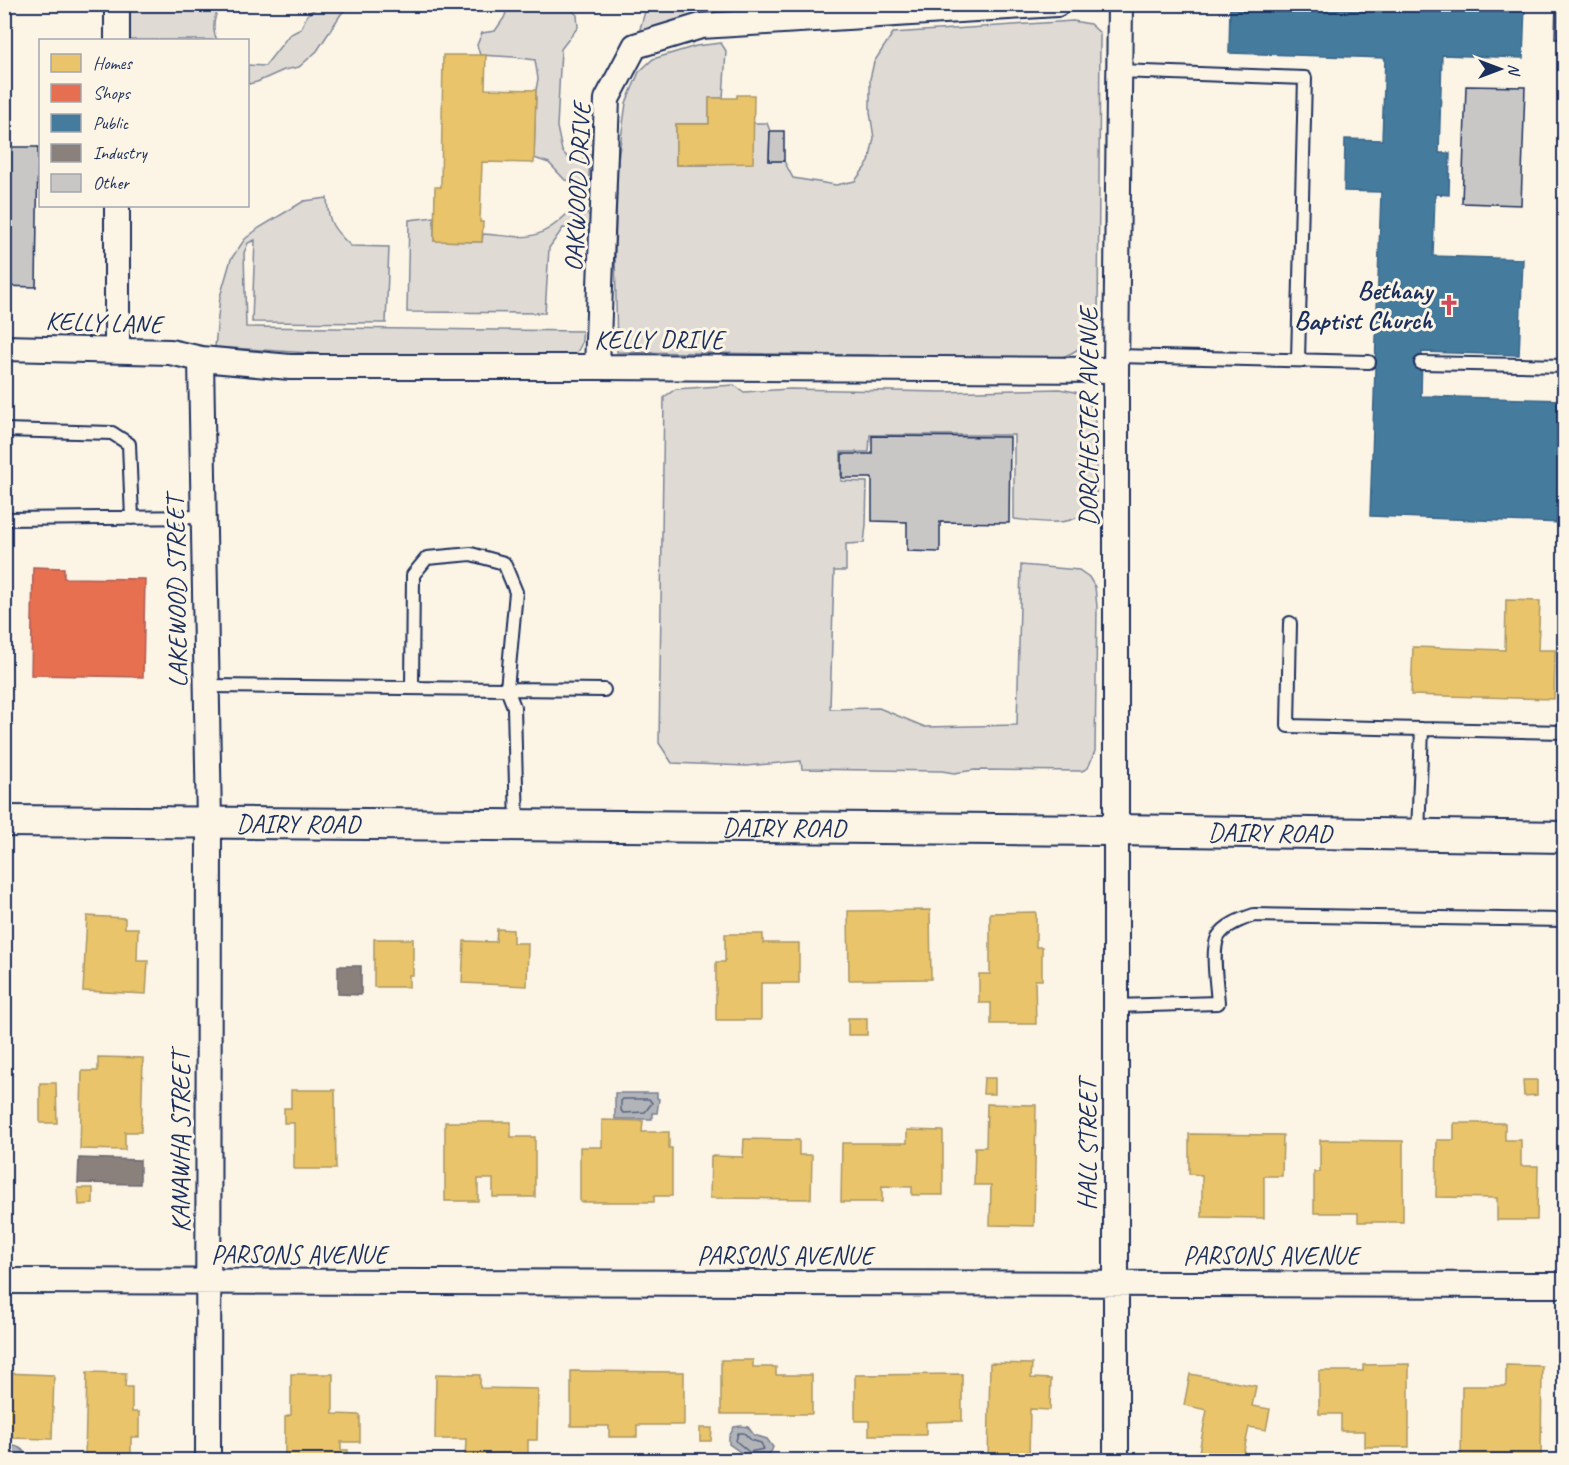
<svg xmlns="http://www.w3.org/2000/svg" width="1569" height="1465" font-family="Caveat,sans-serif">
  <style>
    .green { fill: #dfdbd4; stroke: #7d8599; stroke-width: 1.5 }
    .water { fill: #b2b4b8; stroke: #767f94; stroke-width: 1.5 }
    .homes { fill: #e9c46a; stroke: #ab9766; stroke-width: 1.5 }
    .shops { fill: #e76f51; stroke: #aa5c55; stroke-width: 1.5 }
    .public { fill: #457b9d; stroke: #38648a; stroke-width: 1.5 }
    .industry { fill: #8a817c; stroke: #696873; stroke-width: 1.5 }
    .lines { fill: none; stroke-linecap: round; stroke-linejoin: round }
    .shore { stroke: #576482; stroke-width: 1.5 }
    .building { fill: #c8c7c6; stroke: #1b2f5e; stroke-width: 1.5 }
    .service-casing { stroke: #1b2f5e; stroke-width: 16 }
    .minor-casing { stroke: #1b2f5e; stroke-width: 28 }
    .tertiary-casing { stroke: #1b2f5e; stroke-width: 34 }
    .service { stroke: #fcf5e5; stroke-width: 12 }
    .minor { stroke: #fcf5e5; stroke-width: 24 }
    .tertiary { stroke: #fcf5e5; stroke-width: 30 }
    .labels { text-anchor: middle; stroke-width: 6; stroke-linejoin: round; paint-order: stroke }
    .street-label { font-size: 26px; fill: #1b2f5e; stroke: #fcf5e5 }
    .poi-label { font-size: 26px; font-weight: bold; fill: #1b2f5e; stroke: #fcf5e5; text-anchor: end }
  </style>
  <rect width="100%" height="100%" fill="#fcf5e5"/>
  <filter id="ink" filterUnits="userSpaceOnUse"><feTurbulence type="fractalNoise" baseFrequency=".0167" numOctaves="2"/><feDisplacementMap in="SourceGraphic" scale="12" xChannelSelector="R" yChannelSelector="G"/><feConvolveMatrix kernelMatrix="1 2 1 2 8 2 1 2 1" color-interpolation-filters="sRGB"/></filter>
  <g filter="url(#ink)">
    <!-- green -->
    <path class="green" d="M321,4L350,5L341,14L317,51L299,67L284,70L257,82L248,84V65L265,66L289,35L301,29L307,15Z
      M129,5H220C215,15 211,29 217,40H128Z
      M509,5H567L577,15L578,27L561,49L557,127L562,151L570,160L579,162L590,155L589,176L586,183L565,180L549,163L534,158L536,90L538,79L535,60L514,57L480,55L477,45L482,33L495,31L504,18Z
      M647,5H765L764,10C715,10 686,17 639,32Z
      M1073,21L1090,24L1100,33L1098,322C1091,341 1079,352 1059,358L889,357L870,355L617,352L615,251L618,160L626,103L639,72L653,59L696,46L721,43L726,51L723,98H709V124H676V165H709L753,123H767L770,131L769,161H784L793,178L836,185L855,181L869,162L874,138L870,112V79L874,62L893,33Z
      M327,198C328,223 333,229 351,246L389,247L386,323L252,322L255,240L248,243L244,253L246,327L582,331C583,343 581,347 574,356L326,354L215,347L220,297L231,259L245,239L259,228L304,201Z
      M570,211H583L590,216V230L563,228L549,248L545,313L407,312L409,220L434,217V241L482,242L483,234C525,237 537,244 570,211Z
      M734,385L744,392L789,389L942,392L1059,389C1067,391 1078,391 1085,397C1102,411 1096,479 1096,501C1077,530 1043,522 1014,519V435H870L869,452H841V481L867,482L866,525L864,543L846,544V571H834L830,709L879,708L925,727L1017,725L1021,565L1079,570L1089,577L1095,587L1097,607L1095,751L1088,768L1082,771L975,770L954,773L942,771L802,769L801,761L746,766L672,763L659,743L664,397L676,389Z"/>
    <!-- water -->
    <path class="water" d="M615,1093H657V1098L659,1099L657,1113H652V1119H615Z
      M741,1426L748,1427L754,1435L767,1439L773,1447L771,1452L764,1457L759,1455L750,1459L729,1444V1437L734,1427Z
      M14,1446C22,1448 27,1452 25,1460H5V1448L9,1449Z"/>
    <!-- homes -->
    <path class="homes" d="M443,55H486L485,89L536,90L534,163L482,162L480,222H483L482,242L434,241L435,187H441Z
      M737,95H754L753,163L676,165V124H709V98H737Z
      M1506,600L1540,601L1538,650H1555L1554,699L1411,695L1413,647L1505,650Z
      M930,910L931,979L849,980L848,911Z
      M1036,912V947H1042V980H1035L1036,1024H991V1003H979V974H990V913Z
      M87,916L125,918V928H138L137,961H148L146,994L83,991Z
      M497,929L513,930V943H528L527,986L462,983L464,941L496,942Z
      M725,934H763V943H799V983H761V1020H716V962H725Z
      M374,939H413V975H409V987H374Z
      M848,1018H867V1035H848Z
      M98,1057L143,1058L141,1132H125V1150L80,1149L82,1071H98Z
      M984,1078H995V1094H983Z
      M1523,1080H1537V1095L1524,1096Z
      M40,1083H56L57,1123H40Z
      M291,1090H335L336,1169H294V1123H284V1108H291Z
      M987,1104L1036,1105L1034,1226L990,1225L991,1185H974L975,1147H986Z
      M602,1120L643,1121L642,1132H669V1148H672V1196H654V1202H580V1147H602Z
      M445,1122H511V1137H535V1197H493V1179H478V1201H445Z
      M1454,1123H1505V1140H1521V1166H1538L1537,1220H1497V1198L1436,1197L1437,1140H1454Z
      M4,1130L7,1131L5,1211H4Z
      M907,1130L943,1131V1195H912V1187L882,1186V1202H841L842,1143H907Z
      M1189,1134L1283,1135L1282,1176H1264V1218L1202,1217V1175L1189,1174Z
      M744,1139L799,1140V1155H812L811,1199L710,1198L711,1156L743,1157Z
      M1320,1140L1403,1141V1222H1358V1213H1314V1172H1320Z
      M78,1188H93V1204L79,1205Z
      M721,1360H753V1367H776V1375H812V1414H721Z
      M990,1363L1032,1364L1031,1378L1051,1379L1050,1410L1030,1409L1029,1460H988Z
      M1409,1364V1447H1365V1431H1341V1414H1319V1371H1363V1365Z
      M1506,1365L1542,1366L1541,1460H1461L1462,1386H1506Z
      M571,1371L684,1372V1425H637V1437H609V1426H571Z
      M87,1372L126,1373L125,1387H132V1412H139V1437H131V1460H85Z
      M4,1373L54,1375L52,1439L8,1438V1442H4Z
      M291,1374H333V1414L360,1415V1442H341V1450H348V1460H285V1417L291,1415Z
      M436,1374L480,1375V1388L538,1389L537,1440H528V1460H465L466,1439H435Z
      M962,1374V1421L926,1422V1435H869V1421H855V1375Z
      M1190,1374L1256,1386L1252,1406L1270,1409L1266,1430L1249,1427L1242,1460L1199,1452L1207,1410L1184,1405Z
      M700,1428H712L711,1441H700Z"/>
    <!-- shops -->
    <path class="shops" d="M33,567L64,568V578L145,579L143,677L31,675Z"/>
    <!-- public -->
    <path class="public" d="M1230,4H1525L1523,58L1442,55L1439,153H1450L1449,195L1435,194L1433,256L1523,259L1519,355L1422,352L1421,396L1564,400V523L1370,516L1381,192L1344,191L1345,139L1382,140L1385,58L1229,53Z"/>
    <!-- industry -->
    <path class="industry" d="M338,966H361V995L338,994Z
      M79,1158L140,1160V1184L78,1183Z"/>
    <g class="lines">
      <!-- shore -->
      <path class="shore" d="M623,1099H649L652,1103L645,1112L623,1113L621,1110V1101Z
        M738,1433H744L751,1440L761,1443L764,1449L749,1452L736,1441Z"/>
    </g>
    <!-- building -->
    <path class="building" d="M1556,4H1564V39H1555Z
      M1466,86L1525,87L1521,205L1462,203Z
      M770,131H784V161H769Z
      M4,147H38L36,287L4,286Z
      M872,436L1010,437L1009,523L940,522V552L907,551V522L872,521V478H842V454H872Z"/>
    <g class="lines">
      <defs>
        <path id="service" d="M1119,71L1305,78L1298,360
          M1116,356L1369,362
          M1421,363L1564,366
          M4,430L112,433L129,444L132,518
          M4,519L204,517
          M1290,623L1288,726L1422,729
          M206,686L507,689L514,707L517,826
          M412,688L413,575L427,558L471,554L504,563L516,592L507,689L604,690
          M1418,834L1422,729L1564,732
          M1115,1006L1218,1003C1217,986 1211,951 1218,937C1225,925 1242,919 1254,915L1564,920"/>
        <path id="minor" d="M117,4V40
          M117,206V350
          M4,348L170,352L201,359L290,367H597L1116,370
          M201,359L209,823L208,1460
          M597,367L607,99L635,46L701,26L1057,4
          M4,1281L1564,1285
          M1116,1460V370L1120,4"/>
        <g id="tertiary">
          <path id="s1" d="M4,821L1115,830L1564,837"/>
        </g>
      </defs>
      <!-- service casing -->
      <use href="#service" class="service-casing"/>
      <!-- minor casing -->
      <use href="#minor" class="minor-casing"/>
      <!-- tertiary casing -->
      <use href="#tertiary" class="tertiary-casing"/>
      <!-- service -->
      <use href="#service" class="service"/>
      <!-- minor -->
      <use href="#minor" class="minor"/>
      <!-- tertiary -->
      <use href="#tertiary" class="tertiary"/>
    </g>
  </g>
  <!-- icons -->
  <defs>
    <symbol id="church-bare" viewBox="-9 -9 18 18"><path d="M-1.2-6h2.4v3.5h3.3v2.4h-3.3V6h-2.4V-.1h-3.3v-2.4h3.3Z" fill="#d1495b" stroke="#fcf5e5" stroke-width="2.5" paint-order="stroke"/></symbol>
  </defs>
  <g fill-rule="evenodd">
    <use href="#church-bare" x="1434" y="290" width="30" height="30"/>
  </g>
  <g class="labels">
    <!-- street labels -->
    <g class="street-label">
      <text transform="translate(577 187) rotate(-87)" y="9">OAKWOOD DRIVE</text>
      <text transform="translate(104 322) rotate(2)" y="9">KELLY LANE</text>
      <text x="659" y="348">KELLY DRIVE</text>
      <text transform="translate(1088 417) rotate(-90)" y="9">DORCHESTER AVENUE</text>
      <text transform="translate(176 592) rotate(-91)" y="9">LAKEWOOD STREET</text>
      <text dy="9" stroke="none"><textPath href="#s1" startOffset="294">DAIRY ROAD</textPath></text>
      <text dy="9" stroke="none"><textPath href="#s1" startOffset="780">DAIRY ROAD</textPath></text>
      <text dy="9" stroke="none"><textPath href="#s1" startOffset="1266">DAIRY ROAD</textPath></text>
      <text transform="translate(180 1142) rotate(-90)" y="9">KANAWHA STREET</text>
      <text transform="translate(1087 1145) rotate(-90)" y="9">HALL STREET</text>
      <text x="299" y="1263">PARSONS AVENUE</text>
      <text x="785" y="1264">PARSONS AVENUE</text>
      <text x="1271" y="1264">PARSONS AVENUE</text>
    </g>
    <!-- poi labels -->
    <g class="poi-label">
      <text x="1432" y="299">Bethany<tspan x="1432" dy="30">Baptist Church</tspan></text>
    </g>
  </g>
  <!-- margin -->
  <rect width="1569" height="1465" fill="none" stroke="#fcf5e5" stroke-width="24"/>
  <rect x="12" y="12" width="1545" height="1441" fill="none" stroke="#1b2f5e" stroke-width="2" filter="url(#ink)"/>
  <!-- legend -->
  <rect x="39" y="39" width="210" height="168" fill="#fcf5e5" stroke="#a2a6af" stroke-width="1.5"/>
  <rect x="51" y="54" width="30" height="18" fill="#e9c46a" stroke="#a2a6af" stroke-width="1.5"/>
  <text x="93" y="69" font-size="18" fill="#1b2f5e">Homes</text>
  <rect x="51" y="84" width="30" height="18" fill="#e76f51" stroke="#a2a6af" stroke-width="1.5"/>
  <text x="93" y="99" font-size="18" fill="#1b2f5e">Shops</text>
  <rect x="51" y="114" width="30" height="18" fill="#457b9d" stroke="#a2a6af" stroke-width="1.5"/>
  <text x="93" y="129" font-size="18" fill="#1b2f5e">Public</text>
  <rect x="51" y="144" width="30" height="18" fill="#8a817c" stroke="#a2a6af" stroke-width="1.5"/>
  <text x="93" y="159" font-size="18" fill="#1b2f5e">Industry</text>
  <rect x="51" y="174" width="30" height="18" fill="#c8c7c6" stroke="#a2a6af" stroke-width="1.5"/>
  <text x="93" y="189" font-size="18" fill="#1b2f5e">Other</text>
  <!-- north arrow -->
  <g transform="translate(1500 69) rotate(90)" stroke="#fcf5e5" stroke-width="4.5" paint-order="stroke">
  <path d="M0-4.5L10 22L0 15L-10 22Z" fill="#1b2f5e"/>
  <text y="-9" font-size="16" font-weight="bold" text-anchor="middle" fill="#1b2f5e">N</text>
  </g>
</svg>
